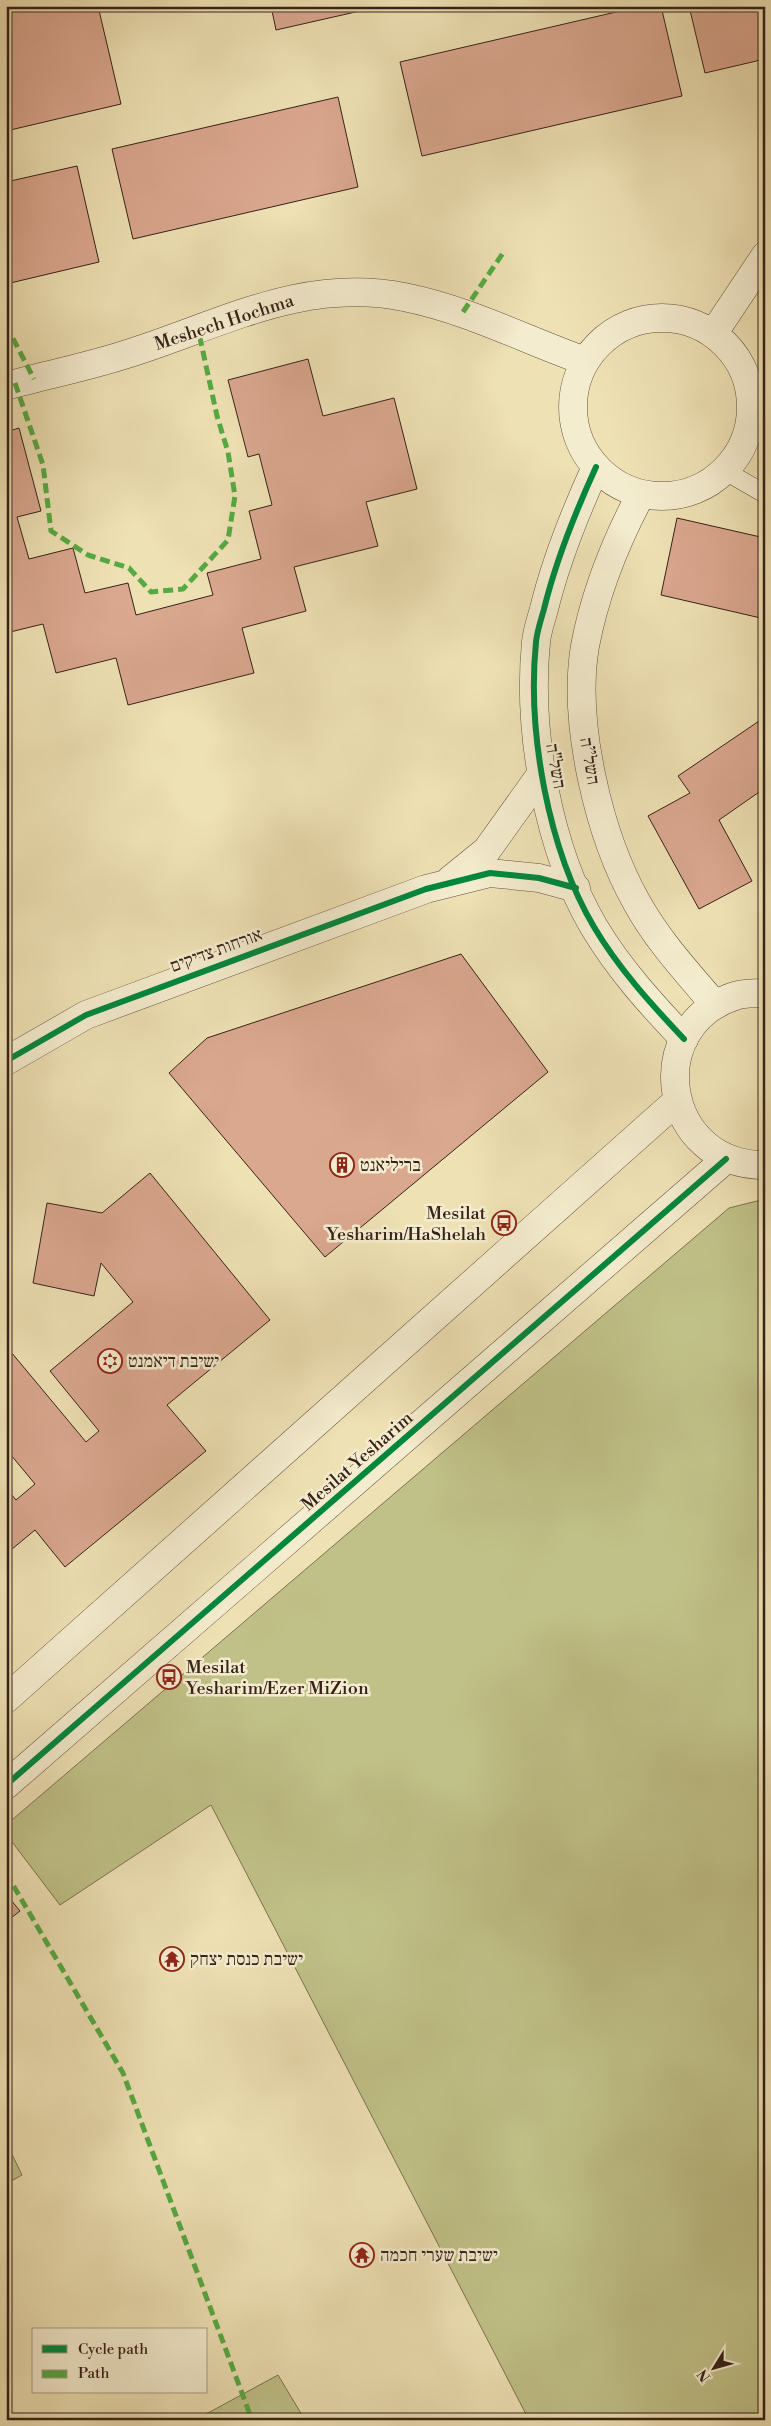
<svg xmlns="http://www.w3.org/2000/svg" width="771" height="2426" font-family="'Libre Bodoni','Frank Ruhl Libre',serif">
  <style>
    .green { fill: #c0c188; stroke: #7b7250 }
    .building { fill: #daa78f; stroke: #362218 }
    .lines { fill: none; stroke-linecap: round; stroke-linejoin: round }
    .service-casing { stroke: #64523f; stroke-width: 19 }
    .minor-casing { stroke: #64523f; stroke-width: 29 }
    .tertiary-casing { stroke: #64523f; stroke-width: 29 }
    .service { stroke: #f4ecce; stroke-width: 18 }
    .minor { stroke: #f4ecce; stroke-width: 28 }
    .tertiary { stroke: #f4ecce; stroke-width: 28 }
    .quiet { stroke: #55aa42; stroke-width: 5; stroke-dasharray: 10 5; stroke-linecap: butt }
    .cycleway-casing { stroke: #f4ecce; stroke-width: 9 }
    .cycleway { stroke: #00873e; stroke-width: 6 }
    .labels { text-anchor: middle; stroke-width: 5; stroke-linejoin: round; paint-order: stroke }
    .street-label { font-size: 18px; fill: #362218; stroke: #f4ecce }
    .poi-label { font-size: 18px; fill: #362218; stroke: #f4ecce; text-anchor: start }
  </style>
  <rect width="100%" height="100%" fill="#eee1b4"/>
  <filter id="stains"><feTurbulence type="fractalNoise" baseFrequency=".004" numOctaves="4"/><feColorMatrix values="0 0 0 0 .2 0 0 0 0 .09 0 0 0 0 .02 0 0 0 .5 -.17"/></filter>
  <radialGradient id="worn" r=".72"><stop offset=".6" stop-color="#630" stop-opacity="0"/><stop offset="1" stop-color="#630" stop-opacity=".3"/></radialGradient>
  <!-- green -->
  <path class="green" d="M765,1199V2420H529L211,1805L60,1905L6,1834V1825L729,1208Z
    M6,2142L22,2175L6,2184Z
    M278,2375L305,2420H195Z"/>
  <!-- building -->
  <path class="building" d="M6,6H98L121,104L6,131Z
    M271,6H382L276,30Z
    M642,6H661L682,96L422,156L400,62Z
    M689,6H765V59L705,73Z
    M338,97L358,187L133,239L112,149Z
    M77,166L99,262L6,284V182Z
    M308,359L323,416L394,398L417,489L366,502L378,546L294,567L306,611L242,628L254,673L128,705L116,658L56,673L43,624L6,633V432L19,428L41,511L17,517L29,559L73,548L85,593L128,583L136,615L213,595L207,573L261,559L249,511L272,505L259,454L248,457L228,380Z
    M677,518L765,538V619L661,595Z
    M765,717V788L719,820L752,881L699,909L648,816L690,793L678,776Z
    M461,954L548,1072L325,1257L169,1073L207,1038Z
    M150,1173L270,1320L167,1405L206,1451L65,1567L35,1530L6,1554V1488L16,1500L35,1484L6,1449V1346L86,1442L99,1431L50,1371L133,1302L101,1263L94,1296L33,1283L47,1203L102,1213Z
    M6,1894L20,1911L6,1922Z"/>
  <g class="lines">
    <defs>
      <path id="service" d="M725,471L765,494"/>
      <path id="minor" d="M573 407a89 89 0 1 1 178 0a89 89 0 1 1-178 0Z
        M713,334L765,256
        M6,386C46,375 87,367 127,354C220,325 302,277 404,297C469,310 523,339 585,361
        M596,467C575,513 556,560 544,609C541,620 537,631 536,642C527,732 548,849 594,927C619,969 651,1004 684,1039
        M641,494C616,541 595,593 585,646C572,723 599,836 637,903C658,941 687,972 715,1005
        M450,880L487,850L542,773
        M6,1061L86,1015L426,889L490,873L539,878L576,888"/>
      <path id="tertiary" d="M765,993C756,993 746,993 738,995C640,1024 662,1166 765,1165
        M6,1699L677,1101
        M6,1785L726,1159"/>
    </defs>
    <!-- service casing -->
    <use href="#service" class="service-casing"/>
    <!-- minor casing -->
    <use href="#minor" class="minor-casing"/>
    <!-- tertiary casing -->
    <use href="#tertiary" class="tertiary-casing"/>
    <!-- service -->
    <use href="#service" class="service"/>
    <!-- minor -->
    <use href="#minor" class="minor"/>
    <!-- tertiary -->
    <use href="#tertiary" class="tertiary"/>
    <!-- quiet -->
    <path class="quiet" d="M463,312L503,253
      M6,325L34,379
      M15,383L43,465L51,531L88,555L129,568L151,592L183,589L228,540L235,496L228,452L217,416L198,329
      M6,1873L123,2073L252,2420"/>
    <defs>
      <path id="cycleway" d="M596,467C575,513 556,560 544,609C541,620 537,631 536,642C527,732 548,849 594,927C619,969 651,1004 684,1039
        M6,1061L86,1015L426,889L490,873L539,878L576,888
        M6,1785L726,1159"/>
    </defs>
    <!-- cycleway casing -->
    <use href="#cycleway" class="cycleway-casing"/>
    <!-- cycleway -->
    <use href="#cycleway" class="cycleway"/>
  </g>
  <!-- icons -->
  <defs>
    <symbol id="building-ring" viewBox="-11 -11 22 22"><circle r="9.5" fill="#f4ecce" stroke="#8f2418" stroke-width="1.5"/><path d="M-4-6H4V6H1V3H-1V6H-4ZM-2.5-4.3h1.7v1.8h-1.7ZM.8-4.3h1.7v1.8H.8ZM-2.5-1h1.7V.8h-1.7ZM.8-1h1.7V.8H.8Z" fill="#8f2418"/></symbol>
    <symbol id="bus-ring" viewBox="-11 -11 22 22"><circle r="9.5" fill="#f4ecce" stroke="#8f2418" stroke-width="1.5"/><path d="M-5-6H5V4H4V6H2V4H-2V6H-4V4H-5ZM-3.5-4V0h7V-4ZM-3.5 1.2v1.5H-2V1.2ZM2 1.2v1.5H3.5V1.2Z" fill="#8f2418"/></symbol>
    <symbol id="synagogue-ring" viewBox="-11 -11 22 22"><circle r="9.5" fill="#f4ecce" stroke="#8f2418" stroke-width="1.5"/><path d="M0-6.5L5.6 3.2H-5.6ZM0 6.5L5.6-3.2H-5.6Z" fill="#8f2418"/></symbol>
    <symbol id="temple-ring" viewBox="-11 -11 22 22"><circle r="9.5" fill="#f4ecce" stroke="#8f2418" stroke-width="1.5"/><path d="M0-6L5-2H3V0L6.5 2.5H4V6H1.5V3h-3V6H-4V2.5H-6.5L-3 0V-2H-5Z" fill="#8f2418"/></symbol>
  </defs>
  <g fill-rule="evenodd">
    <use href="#building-ring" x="328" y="1151" width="28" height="28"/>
    <use href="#bus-ring" x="490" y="1209" width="28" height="28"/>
    <use href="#synagogue-ring" x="96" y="1347" width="28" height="28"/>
    <use href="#bus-ring" x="155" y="1663" width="28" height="28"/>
    <use href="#temple-ring" x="158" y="1945" width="28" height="28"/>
    <use href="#temple-ring" x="348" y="2241" width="28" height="28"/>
  </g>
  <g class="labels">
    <!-- street labels -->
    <g class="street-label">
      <text transform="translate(224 322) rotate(-18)" y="6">Meshech Hochma</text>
      <text transform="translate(590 761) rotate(80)" y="6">השל”ה</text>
      <text transform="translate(556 766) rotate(80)" y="6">השל"ה</text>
      <text transform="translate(216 950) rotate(-20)" y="6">אורחות צדיקים</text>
      <text transform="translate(357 1461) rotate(-41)" y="6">Mesilat Yesharim</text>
    </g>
    <!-- poi labels -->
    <g class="poi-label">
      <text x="360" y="1171">בריליאנט</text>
      <text x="486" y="1219" text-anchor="end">Mesilat<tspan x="486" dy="21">Yesharim/HaShelah</tspan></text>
      <text x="128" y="1367">ישיבת דיאמנט</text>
      <text x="186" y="1673">Mesilat<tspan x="186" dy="21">Yesharim/Ezer MiZion</tspan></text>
      <text x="190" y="1965">ישיבת כנסת יצחק</text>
      <text x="380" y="2261">ישיבת שערי חכמה</text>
    </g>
  </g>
  <!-- margin -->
  <rect width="771" height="2426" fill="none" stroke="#eee1b4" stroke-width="25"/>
  <rect x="8" y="8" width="756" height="2411" fill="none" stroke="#362218" stroke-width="2.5"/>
  <rect x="12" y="12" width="746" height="2401" fill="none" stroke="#362218"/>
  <!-- legend -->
  <rect x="32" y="2328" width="175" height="65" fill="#f4ecce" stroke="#a89b85"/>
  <rect x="42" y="2345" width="25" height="8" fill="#00873e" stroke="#a89b85"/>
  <text x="78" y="2354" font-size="15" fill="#362218">Cycle path</text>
  <rect x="42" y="2370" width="25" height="8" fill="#55aa42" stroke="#a89b85"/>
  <text x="78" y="2378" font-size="15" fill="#362218">Path</text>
  <!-- north arrow -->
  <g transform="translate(714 2368) rotate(233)" stroke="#f4ecce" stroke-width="4" paint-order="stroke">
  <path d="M0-4L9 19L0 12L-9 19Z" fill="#362218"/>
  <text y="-8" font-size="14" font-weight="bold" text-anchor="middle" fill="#362218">N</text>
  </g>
  <rect width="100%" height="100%" filter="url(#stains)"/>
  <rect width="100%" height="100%" fill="url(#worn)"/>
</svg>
